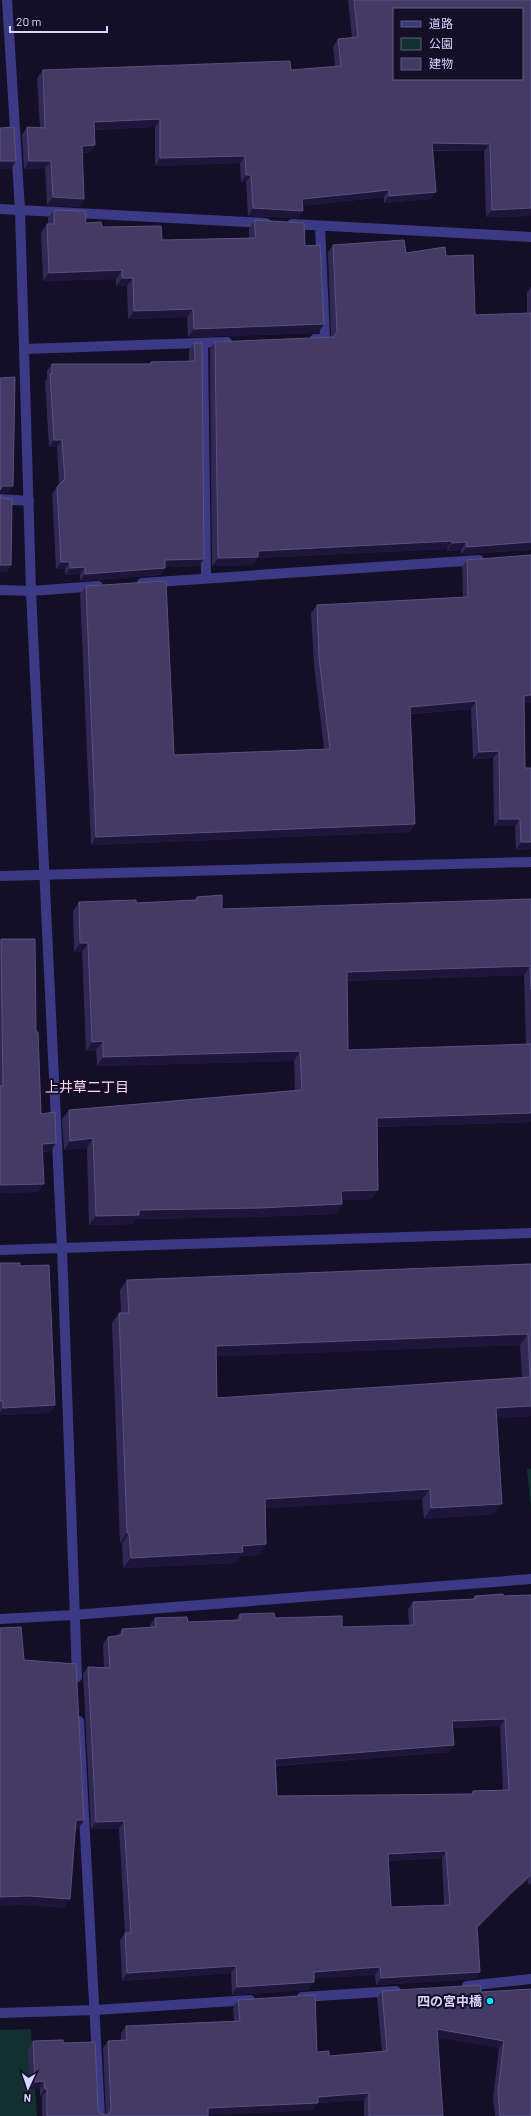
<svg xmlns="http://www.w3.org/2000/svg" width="531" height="2116" font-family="Barlow,'Noto Sans JP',sans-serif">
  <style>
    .green { fill: #12302f }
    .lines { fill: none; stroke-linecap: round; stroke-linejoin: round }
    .minor { stroke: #3d3a85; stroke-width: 10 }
    .wall { fill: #312854; fill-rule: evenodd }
    .shaded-wall { fill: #1d163a }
    .building { fill: #433a66; stroke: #5a527e; fill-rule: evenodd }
    .poi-dot { fill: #00e5ff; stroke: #130f26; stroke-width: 1.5 }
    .labels { text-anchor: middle; stroke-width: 4; stroke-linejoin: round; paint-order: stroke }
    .poi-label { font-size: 13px; font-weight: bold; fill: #d9d4ff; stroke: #130f26; text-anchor: end }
    .neighbourhood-label { font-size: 14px; fill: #ffd6f0; stroke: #130f26 }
  </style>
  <rect width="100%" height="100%" fill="#130f26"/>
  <!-- green -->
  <path class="green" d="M527,1469H531V1511Z
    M31,2029L37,2116H0V2030Z"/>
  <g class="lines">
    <!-- minor -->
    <path class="minor" d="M7,0L20,210L31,591L62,1248L77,1677
      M0,209L266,223
      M292,224L531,237
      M315,339H325L320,226
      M203,343L206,578
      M25,349L227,342
      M0,499L29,501
      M142,583L479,560
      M0,590L31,591L98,586
      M0,876L531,862
      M0,1250L531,1233
      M0,1619L73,1615L531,1579
      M79,1721L100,2116
      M467,1986L531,1979
      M302,1997L396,1991
      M0,2013L95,2010L250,2000"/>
  </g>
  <!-- wall -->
  <path class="wall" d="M348,0H531V216L486,217L484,151H433L431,199L384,203V197L302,206L303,211L297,218L248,216L246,182H241L240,163L155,166V127L94,130L95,145L90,152L82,153L84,199L79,207L47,205L45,168L24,169L22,135L27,127L40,128L37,78L43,70H291L335,66L333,47L338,39L352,38Z
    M54,210L86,223L162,240L249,238V229L254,220L305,246L318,333L188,337L187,317L128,319L127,286H116V279L43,281L41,233L47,224H48V218Z
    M333,245L406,253L446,256L475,315L527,313V292L531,287V550L461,554V550L447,551V549L257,558L253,565L212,566L210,349L215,342L331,337L328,252Z
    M194,343L204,559L199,566L165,567V568L160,575L80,581V574L65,575V569H56L52,494L59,484L57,447H49L45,381L47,379V371L52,364H149L151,362H189V350Z
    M467,560L531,703H524L525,768H531V849L516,850L515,826H494L493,758L473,759L471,709L411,714L410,832L91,845L80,594L86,586L174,755L324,749L314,665L311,613L317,605L463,597L462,567Z
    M197,897L222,909L531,899V1122L377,1127L378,1190L372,1199L342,1200L336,1214L254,1217L136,1219L133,1224L89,1225L87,1148L64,1150L62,1119L69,1110L295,1090L294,1061L97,1066L96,1050L86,1051L82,952H74L73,911L79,902L136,903L194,900ZM524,975L526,1045L348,1050L347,981Z
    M1,939L36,1032L41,1114L51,1151L43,1152L38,1192L0,1193V941Z
    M0,1263L20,1266L50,1413L0,1415Z
    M531,1264V1416L496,1418L494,1514L424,1519L422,1499L266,1508L259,1555L240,1556L236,1563L123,1568L122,1543H120L112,1323L119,1313H121L120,1290L127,1280ZM520,1345L522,1378L217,1398L216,1356Z
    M531,1595V1883L528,1885V1880L507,1899L477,1929L480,1972L475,1979L376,1985L375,1975L314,1978L309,1990L232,1995L231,1973L122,1981L120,1940L125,1933L119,1829H91L83,1674L88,1667L104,1668L103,1644L108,1637L118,1636L122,1629L150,1627V1625L155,1618L188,1622L235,1620L240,1614L275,1618L342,1627L409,1625L408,1609L413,1602L473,1599L475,1596H503ZM500,1726L503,1790L473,1791L471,1794L277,1796L276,1766L449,1752L454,1745L453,1728ZM442,1858L444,1905L391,1907L388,1861Z
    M531,1989V2116H495L493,2099L499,2048L438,2037L443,2116H364V2100L317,2103L313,2110L208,2115V2116H42V2096H40V2088L30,2089L28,2048L33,2041L63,2043L100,2113L105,2115H106L103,2048L108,2041H121V2033L126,2026L234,2021L233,2008L238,2000L317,2052L329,2056L382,2052L377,1998L382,1991L481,1992Z"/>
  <!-- shaded-wall -->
  <path class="shaded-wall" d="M160,119L155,127L89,130L94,122Z
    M432,143L490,144L484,151L427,150Z
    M95,145L90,152L77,153L82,146Z
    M245,156L240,163L155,166L160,158Z
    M0,161H16L11,169H0Z
    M29,161H51L45,168L24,169Z
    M246,175H251L246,182H241Z
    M389,190L384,197L297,207L302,199Z
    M436,192L431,199L384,203L389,196Z
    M53,197L84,199L79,207L47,205Z
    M253,208L303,211L297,218L248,216Z
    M531,208V216L486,217L492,210Z
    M122,270L116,279L43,281L49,273Z
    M122,278H133L127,286H116Z
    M193,309L187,317L128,319L134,311Z
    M324,324L318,333L188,337L194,329Z
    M54,440H62L57,447H49Z
    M2,486H13L8,493H0V489Z
    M452,541L447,549L257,558L253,565L212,566L218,558L258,551Z
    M466,542L461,550L447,551L452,543Z
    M531,542V550L461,554L467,547Z
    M204,559L199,566L160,567L165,560Z
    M61,562H70L65,569H56Z
    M0,565H11L7,572H0Z
    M85,567L80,574L65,575L70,568Z
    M165,568L160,575L80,581L85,574Z
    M531,695V703H518L524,696Z
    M476,701L471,709L405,714L410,707Z
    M499,751L493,758L473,759L479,752Z
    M500,819H520L515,826H494Z
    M415,824L410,832L91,845L96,837Z
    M521,842H531V849L516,850Z
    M80,943H88L82,952H74Z
    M530,966L524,975L341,981L347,972Z
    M103,1041L96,1050L86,1051L92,1042Z
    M300,1051L294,1061L97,1066L103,1057Z
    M531,1113V1122L370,1127L377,1118Z
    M93,1138L87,1148L64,1150L70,1141Z
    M56,1143L51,1151L37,1152L42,1144Z
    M44,1184L38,1192L0,1193V1185Z
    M378,1190L372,1199L335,1200L341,1191Z
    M342,1204L336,1214L254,1217L136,1219L133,1224L89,1225L96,1216L139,1210Z
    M528,1334L520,1345L209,1357L216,1346Z
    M55,1405L50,1413L0,1415V1412L3,1408Z
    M531,1406V1416L489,1419L496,1408Z
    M430,1489L422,1499L258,1509L265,1499Z
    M502,1504L494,1514L424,1519L431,1508Z
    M127,1533H129L122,1543H120Z
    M266,1544L259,1555L240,1556L236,1563L123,1568L131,1558L242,1546Z
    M505,1719L500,1726L447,1728L452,1721Z
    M454,1745L449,1752L270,1766L275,1759Z
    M76,1820H84L78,1829H70Z
    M124,1821L119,1829H91L96,1822Z
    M446,1851L442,1858L383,1861L388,1854Z
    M531,1875L528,1880L507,1899L472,1934L477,1927L512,1892Z
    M29,1896L70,1899L64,1908L23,1905L0,1906V1897Z
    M236,1966L231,1973L122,1981L127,1973Z
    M380,1967L375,1975L309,1979L314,1972Z
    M480,1972L475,1979L376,1985L381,1978Z
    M314,1982L309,1990L232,1995L237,1987Z
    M437,2029L504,2041L499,2048L432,2037Z
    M44,2081L40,2088L30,2089L35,2082Z
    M45,2089H47L42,2096H40Z
    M369,2093L364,2100L317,2103L313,2110L203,2116L208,2108L318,2097Z"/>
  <!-- building -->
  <path class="building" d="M354,0H531V208L492,210L490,144L432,143L436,192L389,196V190L302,199L303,211L253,208L251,175H246L245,156L160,158V119L94,122L95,145L82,146L84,199L53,197L51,161H29L27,127L45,128L43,70L290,61L291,70L341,66L338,39L358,37ZM394,9H522V79H394Z
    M14,127L16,161H0V128Z
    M54,210L85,211L86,223L101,222L102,227L161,226L162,240L256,238L254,220L304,223L305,246L320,245L324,324L194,329L193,309L134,311L133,278H122V270L49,273L47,224H54Z
    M404,240L406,253L445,247L446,256L473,255L475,315L531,313V542L467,547L466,542L452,543V541L258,551V557L218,558L215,342L334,337L337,331L333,245Z
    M194,343H202L204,559L165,560V568L85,574V567L70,568V562H61L57,487L65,479L62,440H54L50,374H52V364H151V362L195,361Z
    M15,377L13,486H2L0,490V378Z
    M0,495L1,498L12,499L11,565H0Z
    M531,555V695L524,696L525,768H531V842H521L520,819H500L499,751L479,752L476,701L410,707L415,824L96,837L86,586L166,581L174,755L330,749L319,657L317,605L468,597L467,560Z
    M222,895V909L531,899V990L530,966L347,972L348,1050L531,1044V1113L377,1118L378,1190L341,1191L342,1204L260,1208L139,1210V1215L96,1216L93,1138L70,1141L69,1110L302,1090L300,1051L103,1057V1041L92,1042L88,943H80L79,902L136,900V903L197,900V897Z
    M1,939H35L36,1032H38L41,1114L55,1112L56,1143L42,1144L44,1184L0,1185V1086H3Z
    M0,1263H20V1266L49,1265L55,1405L3,1408V1401H0Z
    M531,1264V1406L496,1408L502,1504L431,1508L430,1489L265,1499L266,1544L242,1546L243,1552L131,1558L129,1533H127L119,1313H129L127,1280ZM528,1334L530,1377L217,1398L216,1346Z
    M503,1594V1596L531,1595V1875L512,1892L477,1927L480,1972L381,1978L380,1967L314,1972V1982L237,1987L236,1966L127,1973L125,1933H131L124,1821L96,1822L88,1667L110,1668L108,1637L122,1635V1629L156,1627L155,1618L187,1617L188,1622L240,1620V1614L274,1613L275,1618L342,1616V1627L414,1625L413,1602L475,1599V1596ZM505,1719L509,1790L473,1791V1794L277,1796L275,1759L454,1745L452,1721ZM446,1851L450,1905L391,1907L388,1854Z
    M21,1627L24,1660L76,1664L84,1820H76L70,1899L29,1896L0,1897V1628Z
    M480,1985L481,1992L531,1989V2116H500L498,2092L504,2041L437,2029L443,2116H369V2093L318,2097V2103L208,2108V2116H47V2089H45L44,2081L35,2082L33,2041L63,2040V2043L95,2042L98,2109L100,2113L105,2115L109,2114L111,2109L108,2041L127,2040L126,2026L240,2021L238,2000L315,1995L317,2052L329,2051V2056L387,2051L382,1991Z"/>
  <!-- markers -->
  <circle class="poi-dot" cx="490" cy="2001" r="4"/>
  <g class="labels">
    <!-- poi labels -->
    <g class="poi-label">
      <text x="482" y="2006">四の宮中橋</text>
    </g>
    <!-- neighbourhood labels -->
    <g class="neighbourhood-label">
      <text x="87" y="1092">上井草二丁目</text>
    </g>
  </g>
  <!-- legend -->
  <rect x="393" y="8" width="130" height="72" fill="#130f26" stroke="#625e7d"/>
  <rect x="401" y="21" width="20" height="6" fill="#3d3a85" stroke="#625e7d"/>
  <text x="429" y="28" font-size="12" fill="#d9d4ff">道路</text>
  <rect x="401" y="38" width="20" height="12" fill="#12302f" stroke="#625e7d"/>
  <text x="429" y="48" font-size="12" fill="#d9d4ff">公園</text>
  <rect x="401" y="58" width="20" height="12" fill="#433a66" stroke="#625e7d"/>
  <text x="429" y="68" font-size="12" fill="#d9d4ff">建物</text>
  <!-- north arrow -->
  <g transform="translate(28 2088) rotate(183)" stroke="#130f26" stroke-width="3" paint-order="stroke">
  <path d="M0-3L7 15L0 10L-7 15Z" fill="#d9d4ff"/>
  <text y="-6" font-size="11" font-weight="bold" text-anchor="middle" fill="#d9d4ff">N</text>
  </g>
  <!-- scale -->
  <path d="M10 26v6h97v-6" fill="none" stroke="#d9d4ff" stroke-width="2"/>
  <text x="16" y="26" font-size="12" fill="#d9d4ff" stroke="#130f26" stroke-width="3" paint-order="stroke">20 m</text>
</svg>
